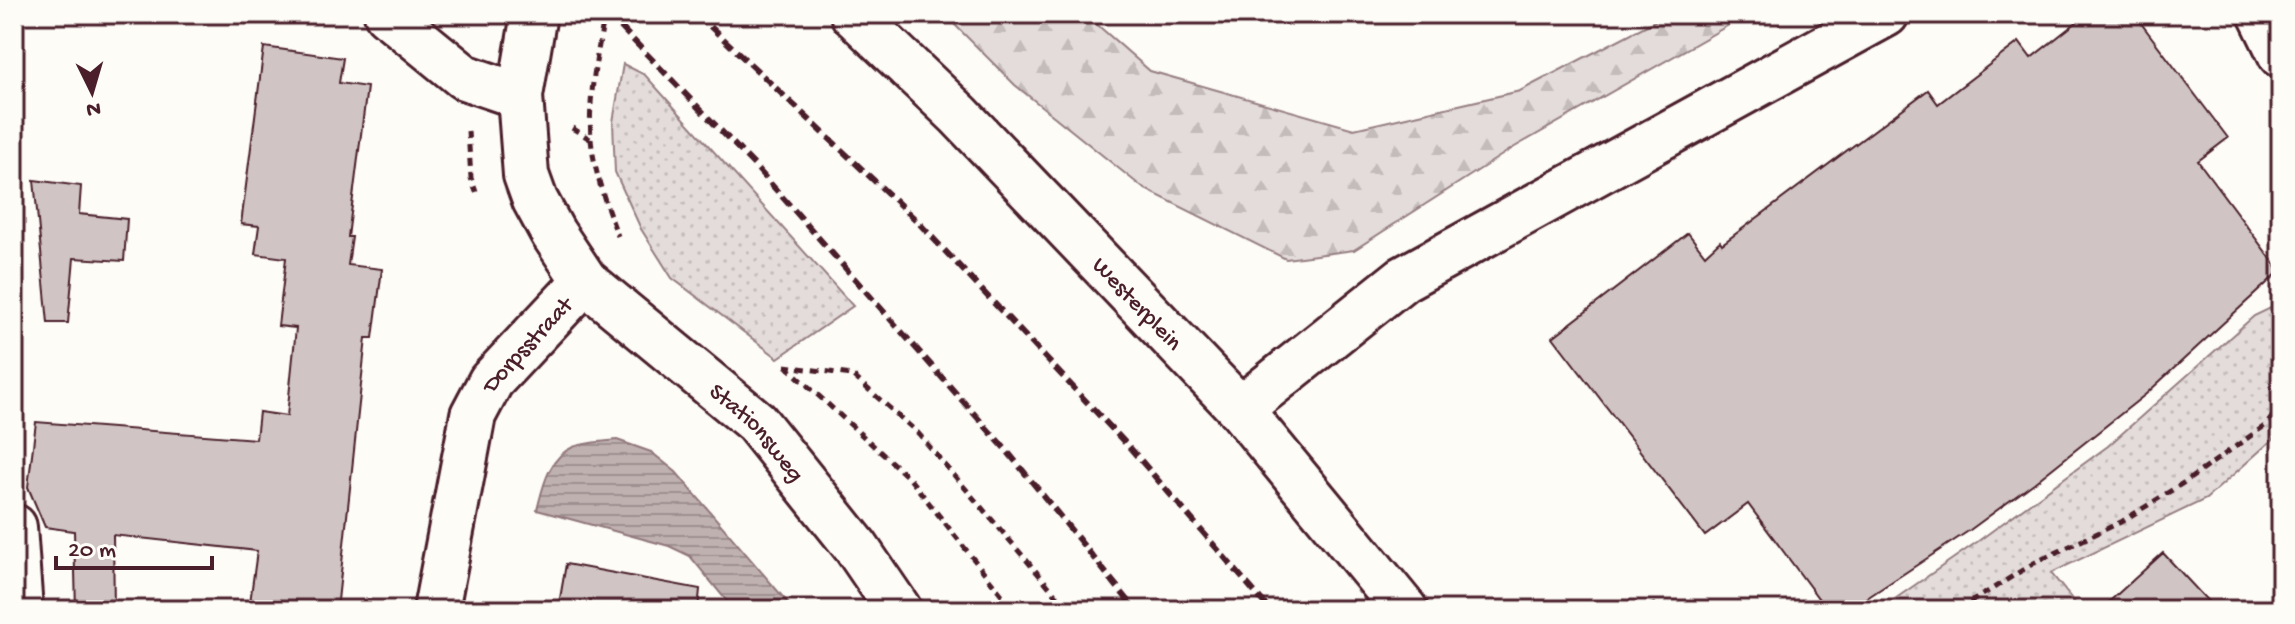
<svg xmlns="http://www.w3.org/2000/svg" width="2295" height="624" font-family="'Gochi Hand',sans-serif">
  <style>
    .grass { fill: url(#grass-dots); stroke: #967e82; stroke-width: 2 }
    .forest { fill: url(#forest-firs); stroke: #967e82; stroke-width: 2 }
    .water { fill: url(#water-rules); stroke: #91777b; stroke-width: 2 }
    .building { fill: #d0c5c4; stroke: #4a1f2b; stroke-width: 2 }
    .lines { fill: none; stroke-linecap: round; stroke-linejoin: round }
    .minor-casing { stroke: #4a1f2b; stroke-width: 50 }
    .major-casing { stroke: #4a1f2b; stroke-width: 50 }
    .path { stroke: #4a1f2b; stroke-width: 5; stroke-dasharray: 8 6; stroke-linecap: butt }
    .minor { stroke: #fdfcf7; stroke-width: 44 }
    .major { stroke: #fdfcf7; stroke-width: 44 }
    .rail { stroke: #4a1f2b; stroke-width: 6; stroke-dasharray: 12 6; stroke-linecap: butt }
    .labels { text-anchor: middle; stroke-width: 6; stroke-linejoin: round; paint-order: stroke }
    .street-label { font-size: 24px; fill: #4a1f2b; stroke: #fdfcf7 }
  </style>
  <defs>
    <pattern id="grass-dots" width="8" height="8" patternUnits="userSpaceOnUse" patternTransform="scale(2)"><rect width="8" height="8" fill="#e3dcda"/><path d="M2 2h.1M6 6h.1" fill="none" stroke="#c4bcbb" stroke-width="1.8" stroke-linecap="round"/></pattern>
    <pattern id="forest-firs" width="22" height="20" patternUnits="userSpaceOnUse" patternTransform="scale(2)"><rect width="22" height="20" fill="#e3dcda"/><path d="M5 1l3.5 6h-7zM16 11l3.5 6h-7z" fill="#c4bcbb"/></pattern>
    <pattern id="water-rules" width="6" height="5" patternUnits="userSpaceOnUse" patternTransform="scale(2)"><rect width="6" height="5" fill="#c0b1b1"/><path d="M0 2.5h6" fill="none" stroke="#9e8f90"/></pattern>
  </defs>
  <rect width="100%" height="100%" fill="#fdfcf7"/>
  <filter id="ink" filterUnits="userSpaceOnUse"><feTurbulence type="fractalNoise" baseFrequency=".0125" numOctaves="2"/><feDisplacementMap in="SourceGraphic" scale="16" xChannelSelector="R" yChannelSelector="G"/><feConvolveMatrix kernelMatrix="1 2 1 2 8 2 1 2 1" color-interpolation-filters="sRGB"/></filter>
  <g filter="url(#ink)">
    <!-- grass -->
    <path class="grass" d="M623,64L645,75L853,306L778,358L672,278L641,229L615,172L613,122Z
      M2281,303V432L2206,499L2051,573L2079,608L2072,610H1879L1977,542L2108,446L2254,316Z"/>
    <!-- forest -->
    <path class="forest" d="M944,14H1085L1150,71L1354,129L1520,91L1668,14H1748L1513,148L1354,250L1286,259L1143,188L1015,85Z"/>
    <!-- water -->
    <path class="water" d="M617,440L651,452L676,472L794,610H734L690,556L669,546L537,510C543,487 548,458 573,447C586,442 604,442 617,440Z"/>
    <!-- building -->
    <path class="building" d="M2087,14H2134L2228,138L2198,161L2280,271L2146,394L2034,483L1970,530L1861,602L1848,610H1827L1748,504L1705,536L1553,337L1688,233L1705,255L1720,241L1722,244L1928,90L1938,104L2019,42L2031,58Z
      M264,47L343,58L339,83L367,87L348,237H352L348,265L382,269L373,338H366L337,610H249L257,551L113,535L114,610H76L74,531L45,527L28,487L36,422L256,439L259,412L287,416L296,328L278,326L286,258L255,254L259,226L241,224Z
      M34,180L81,186L79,214L127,219L124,261L74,258L68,323H48Z
      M2163,553L2216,610H2100Z
      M566,564L700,589L698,610H558Z"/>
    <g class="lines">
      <defs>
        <g id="minor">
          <path d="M387,14L464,77L520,96"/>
          <path id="s1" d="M853,14L959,115L1240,409L1405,610"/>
          <path d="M2261,14L2281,55"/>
          <path d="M1240,409L1403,279L1886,14"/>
          <path d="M14,527L20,610"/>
          <path id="s2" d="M436,610L473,415L491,381L585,281"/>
        </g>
        <g id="major">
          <path id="s3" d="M534,14L520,96L526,175L535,200L553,233L585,281L756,422L856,547L899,610"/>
        </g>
      </defs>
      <!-- minor casing -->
      <use href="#minor" class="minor-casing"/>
      <!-- major casing -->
      <use href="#major" class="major-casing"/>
      <!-- path -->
      <path class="path" d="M605,14C597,55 588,97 591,139C594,171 606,206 618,236
        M572,128L590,139
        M468,131L471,178L476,192
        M785,366L852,375L918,433L1069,610
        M786,366L910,479L1014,610
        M1652,603L1654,610
        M1958,610L2034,563L2121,522L2188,480L2266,425L2281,406"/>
      <!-- minor -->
      <use href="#minor" class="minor"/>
      <!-- major -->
      <use href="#major" class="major"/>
      <!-- rail -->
      <path class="rail" d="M608,14L755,166L1007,451L1136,610
        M697,14L916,220L1131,449L1270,610"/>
    </g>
  </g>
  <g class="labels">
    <!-- street labels -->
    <g class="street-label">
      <text dy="8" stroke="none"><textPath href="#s1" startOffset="406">Westerplein</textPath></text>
      <text dy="8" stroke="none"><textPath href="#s2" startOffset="288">Dorpsstraat</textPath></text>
      <text dy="8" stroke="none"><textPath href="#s3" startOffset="514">Stationsweg</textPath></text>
    </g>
  </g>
  <!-- margin -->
  <rect width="2295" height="624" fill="none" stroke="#fdfcf7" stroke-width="48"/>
  <rect x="24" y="24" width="2247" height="576" fill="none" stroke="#4a1f2b" stroke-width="3" filter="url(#ink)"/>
  <!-- north arrow -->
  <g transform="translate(92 92) rotate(175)" stroke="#fdfcf7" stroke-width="6" paint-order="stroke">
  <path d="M0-6L14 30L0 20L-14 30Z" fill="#4a1f2b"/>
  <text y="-12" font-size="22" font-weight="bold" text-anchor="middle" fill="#4a1f2b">N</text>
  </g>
  <!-- scale -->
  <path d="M56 556v12h156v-12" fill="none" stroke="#4a1f2b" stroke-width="4"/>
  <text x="68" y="556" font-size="24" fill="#4a1f2b" stroke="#fdfcf7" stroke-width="6" paint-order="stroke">20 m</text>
</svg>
